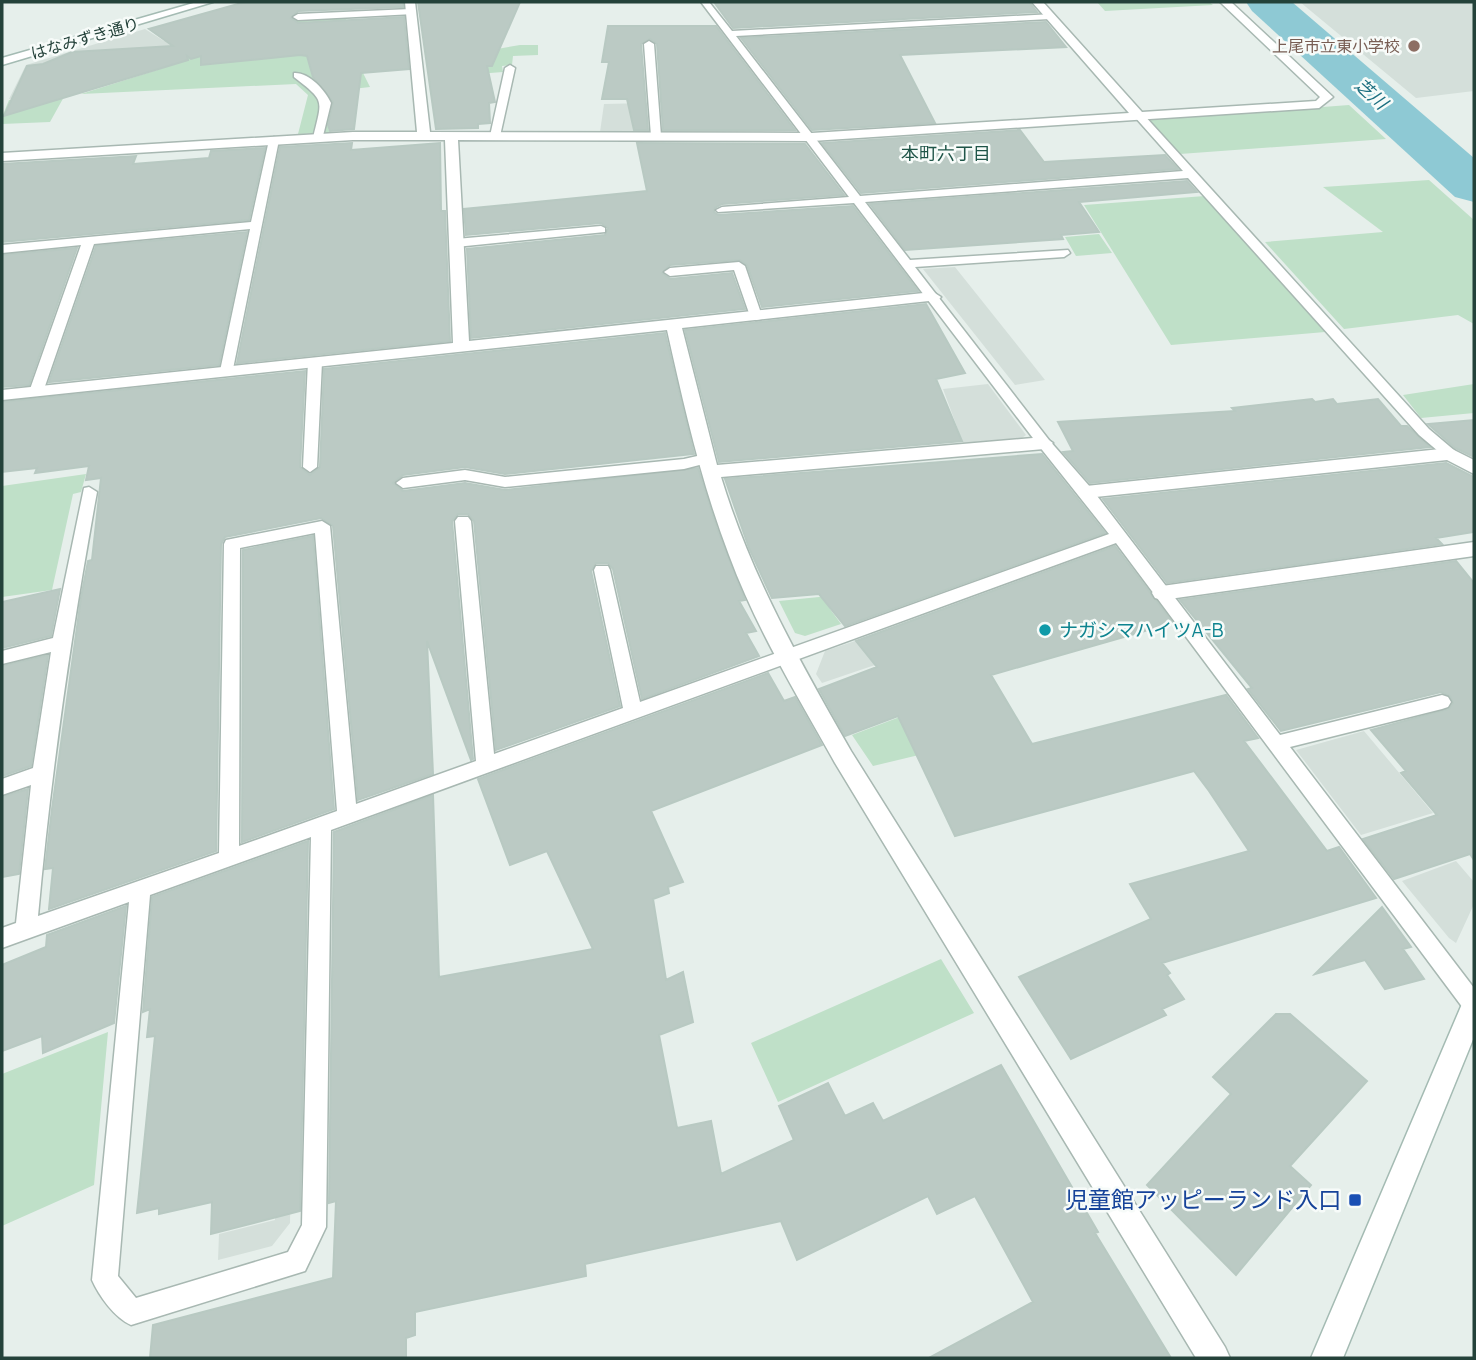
<svg xmlns="http://www.w3.org/2000/svg" width="1476" height="1360" font-family="Manrope,'Noto Sans JP',sans-serif">
  <style>
    .built { fill: #d4dfda }
    .green { fill: #bfe0c8 }
    .lines { fill: none; stroke-linecap: round; stroke-linejoin: round }
    .river { fill: #8ec9d4; fill-rule: evenodd }
    .building { fill: #bbcac4; stroke: #b8c9c2; stroke-width: 2 }
    .lane-casing { stroke: #a8b8b2; stroke-width: 3 }
    .street-casing { stroke: #a8b8b2; stroke-width: 3 }
    .secondary-casing { stroke: #a4bbb3; stroke-width: 3 }
    .lane { fill: #fff; fill-rule: evenodd }
    .street { fill: #fff; fill-rule: evenodd }
    .secondary { fill: #fff; fill-rule: evenodd }
    .education-dot { fill: #8d6e63; stroke: #f7fbf9; stroke-width: 2.5 }
    .culture-dot { fill: #0f9aa8; stroke: #f7fbf9; stroke-width: 2.5 }
    .transit-dot { fill: #1a4fb4; stroke: #f7fbf9; stroke-width: 2.5 }
    .labels { text-anchor: middle; stroke-width: 5; stroke-linejoin: round; paint-order: stroke }
    .far-street-label { font-size: 16px; fill: #24423a; stroke: #f7fbf9 }
    .far-education-label { font-size: 16px; fill: #785e54; stroke: #f7fbf9; text-anchor: end }
    .far-water-label { font-size: 18px; font-style: italic; fill: #1c6f80; stroke: #f7fbf9 }
    .far-neighbourhood-label { font-size: 18px; fill: #1f5548; stroke: #f7fbf9 }
    .culture-label { font-size: 19px; fill: #0d838f; stroke: #f7fbf9; text-anchor: start }
    .near-transit-label { font-size: 23px; fill: #164399; stroke: #f7fbf9; text-anchor: end }
  </style>
  <rect width="100%" height="100%" fill="#e6efeb"/>
  <!-- built -->
  <path class="built" d="M1300,2H1474V91L1416,98Z
    M145,29L164,41L178,37L157,70L82,93L9,99L26,65Z
    M647,103L645,132H600L604,104Z
    M955,267L1045,380L1015,385L923,269Z
    M988,384L1026,435L1022,438L963,443L943,389Z
    M858,640L875,665L822,683L816,674L825,651Z
    M1364,731L1433,813L1361,835L1296,750Z
    M1456,861L1474,882V904L1456,943L1449,938L1402,881Z
    M291,1170L290,1223L272,1246L218,1260L219,1234L275,1220L276,1173Z"/>
  <!-- green -->
  <path class="green" d="M1097,2H1209L1213,5L1105,11Z
    M346,17V39L370,87L327,92C331,106 325,123 330,133L298,134L308,95L296,84L81,94L157,70L178,37L288,19Z
    M520,45H538V55L513,56L512,65L502,66L503,72L464,75L480,52Z
    M65,95L50,122L2,124V117L9,100Z
    M1349,105L1386,139L1180,154L1150,120Z
    M1429,180L1474,220V324L1458,315L1344,329L1265,242L1383,232L1323,187Z
    M1205,196L1325,332L1171,345L1084,205Z
    M1099,234L1112,253L1076,256L1065,237Z
    M1474,384V413L1421,418L1403,395Z
    M86,474L81,492L73,494L52,590L2,597V486Z
    M859,593L861,598L830,609L841,624L805,636L795,633L779,601Z
    M913,712L994,737L873,766L852,735Z
    M941,959L974,1013L778,1102L751,1043Z
    M108,1032L94,1185L2,1226V1074Z"/>
  <g class="lines">
    <!-- river -->
    <path class="river" d="M1246,2H1292L1474,158V202L1455,197L1252,11Z"/>
  </g>
  <!-- building -->
  <path class="building" d="M245,2H403V7L298,11L291,18L298,23L404,17L409,69L361,73L354,129L330,131L328,125L333,102L313,77L307,56L300,55L201,65V56L191,59L187,56L188,60L4,116L27,66L43,64L72,52L173,46L149,29Z
    M418,2H520L492,66H487L495,102L489,103L490,123L478,124V128L436,129Z
    M714,2H1029L1037,12L733,28Z
    M1046,22L1066,47L900,55L935,123L812,130L741,38Z
    M608,26H716L795,130H663L657,44L650,39L641,44L648,130H634L627,99H602L609,62H602Z
    M1020,130L1044,162L1165,155L1178,169L861,193L822,143Z
    M352,143L351,150L440,143L441,211H445L450,341L237,363L280,147Z
    M637,143L805,144L844,195L722,204L715,208L714,212L718,215L853,206L918,291L762,307L747,265L740,260L670,265L662,273L670,279L732,273L745,309L471,338L467,249L605,235L608,228L601,223L466,235L464,209L647,191Z
    M265,148L249,220L2,242V164L136,156L133,164L209,158L211,151Z
    M1187,181L1197,192L1079,202L1099,232L1061,235L1063,239L905,250L870,204Z
    M247,232L219,365L49,382L96,246Z
    M77,248L29,385L2,387V255Z
    M926,304L965,373L936,379L962,441L719,462L685,330Z
    M665,333L694,454L505,474L465,467L403,475L393,483L403,491L465,483L505,490L698,468L717,528L745,600L739,601L756,631L746,633L759,656L642,699L613,569L608,563H596L591,571L620,706L496,750L474,521L468,514H458L452,521L473,759L471,760L427,641L433,774L358,800L333,526L321,518L225,537L221,544L216,851L49,909L53,868L45,869L52,809L81,598L88,561L92,560L101,478L86,480L89,466L35,473L37,468L2,472V402L305,371L300,467L310,475L320,467L324,369Z
    M1312,399L1315,402L1333,399L1337,404L1378,399L1401,426H1407L1430,447L1090,483L1063,452L1073,451L1058,422L1235,411L1232,408Z
    M1474,420V457L1455,448L1428,424Z
    M1042,454L1105,533L845,626L819,594L772,598L749,548L725,479Z
    M1446,463L1474,477V532L1436,538L1442,544L1167,583L1103,499Z
    M313,536L334,809L242,842L243,550Z
    M1115,546L1173,623L991,675L1032,744L1226,695L1258,738L1244,741L1327,851L1339,847L1376,898L1162,963L1170,973L1167,975L1184,999L1162,1009L1166,1015L1071,1059L1019,977L1151,919L1130,884L1249,851L1209,791L1194,771L955,836L898,716L845,736L819,689L877,667L856,641Z
    M1456,561L1474,583V860L1470,854L1394,879L1363,839L1437,815L1401,773L1406,771L1371,730L1449,709L1453,703L1450,696L1441,692L1281,731L1248,689L1252,688L1180,600Z
    M60,589L51,636L2,648V602Z
    M48,655L31,766L2,776V666Z
    M768,673L784,701L795,697L822,745L651,811L683,882L668,887L669,893L653,899L666,980L683,972L693,1022L659,1035L677,1128L711,1121L721,1174L794,1140L779,1106L828,1083L845,1116L873,1103L883,1121L1001,1065L1098,1232L1095,1233L1171,1358H929L1033,1302L975,1196L937,1214L928,1196L797,1260L781,1221L585,1264L586,1276L415,1312V1335L406,1338V1358H150L153,1325L333,1278L336,1201L329,1203L334,832L433,795L439,977L593,949L547,851L510,865L478,779Z
    M28,789L19,874L2,877V797Z
    M308,841L300,1211L211,1234L212,1202L159,1214V1208L137,1213L155,1036L147,1037L150,1009L143,1012L152,897Z
    M126,906L114,1023L43,1053L42,1036L2,1051V965L46,947L47,935Z
    M1382,907L1411,947L1403,949L1424,979L1385,989L1365,960L1315,974Z
    M1276,1014H1290L1367,1081L1290,1166L1311,1185L1236,1275L1147,1185L1231,1094L1213,1077Z"/>
  <g class="lines">
    <defs>
      <path id="lane" d="M701,2H709L732,31L1053,14L1055,16L1050,19L736,36L860,196L1183,171L1134,116L1143,114L1429,429L1455,451L1457,454L1455,457H1445L1419,435L1188,178L865,202L910,260L1068,250L1070,253L1064,257L915,267L1049,440L1091,488L1280,735L1442,695L1448,697L1451,702L1448,707L1442,709L1290,747L1474,988V1015L1466,1012L1116,543L331,830L326,1227L305,1271L131,1325C115,1318 99,1296 92,1280L129,902L2,948V928L16,923L31,785L2,795V779L33,768L51,652L2,664V651L53,638L84,488L89,487L97,492C71,634 51,772 38,916L219,853L224,544L226,540L322,521L330,526L356,804L476,761L455,521L458,517H468L471,521L494,754L623,708L594,570L596,566H608L610,570L640,702L1109,534L1039,446L854,203L718,212L716,210L722,207L849,197ZM315,533L337,811L239,846L240,548ZM311,837L302,1225L288,1252L136,1298L118,1276L150,895Z
        M411,9L415,12L414,14L298,20L293,17L298,14Z
        M649,41L654,44L661,136L656,139L651,136L644,44Z
        M510,65L515,68L500,136L495,139L490,136L505,68Z
        M294,73C309,72 325,90 331,103L322,140L313,138C322,99 326,102 294,77Z
        M274,137L279,140L232,374H222L220,371L250,229L94,244L43,392L41,395H31L29,392L81,245L2,253V245L251,222L269,140Z
        M601,226L605,228V232L456,247L450,243L456,239Z
        M739,262L745,266L762,316L761,319L756,320L750,316L734,270L670,276L664,272L670,268Z
        M315,358L322,362L317,467L310,472L303,467L308,362Z
        M706,454L711,456L713,459L711,462L684,469L505,487L465,480L403,488L396,483L403,478L465,470L505,477L684,459Z"/>
      <path id="street" d="M405,2H415L430,132L812,133L1129,113L1032,2H1043L1142,112L1316,101L1320,97L1220,2H1231L1333,97L1319,108L812,141L458,140L469,341L933,292L941,297L938,300L682,328L717,465L1044,437L1053,443L1044,449L721,477C751,576 800,662 851,751L1225,1347L1230,1358H1196L835,763C797,695 756,628 729,555C701,482 684,406 667,330L2,400V390L453,343L445,140H353L2,161V153L353,132H417Z
        M1450,448L1474,460V474L1447,460L1086,498L1077,492L1086,486Z
        M1474,542V556L1162,600L1155,598L1152,593L1155,588L1162,586Z"/>
      <path id="secondary" d="M197,2H213L2,65V58Z
        M1474,994V1037L1343,1358H1311L1465,997Z"/>
    </defs>
    <!-- lane casing -->
    <use href="#lane" class="lane-casing"/>
    <!-- street casing -->
    <use href="#street" class="street-casing"/>
    <!-- secondary casing -->
    <use href="#secondary" class="secondary-casing"/>
    <!-- lane -->
    <use href="#lane" class="lane"/>
    <!-- street -->
    <use href="#street" class="street"/>
    <!-- secondary -->
    <use href="#secondary" class="secondary"/>
  </g>
  <!-- markers -->
  <circle class="education-dot" cx="1414" cy="46" r="7"/>
  <circle class="culture-dot" cx="1045" cy="630" r="7"/>
  <rect class="transit-dot" x="1348" y="1193" width="14" height="14" rx="3.5"/>
  <g class="labels">
    <!-- far-street labels -->
    <g class="far-street-label">
      <text transform="translate(85 38) rotate(-16)" y="6">はなみずき通り</text>
    </g>
    <!-- far-education labels -->
    <g class="far-education-label">
      <text x="1400" y="52">上尾市立東小学校</text>
    </g>
    <!-- far-water labels -->
    <g class="far-water-label">
      <text transform="translate(1371 94) rotate(42)" y="6">芝川</text>
    </g>
    <!-- far-neighbourhood labels -->
    <g class="far-neighbourhood-label">
      <text x="946" y="160">本町六丁目</text>
    </g>
    <!-- culture labels -->
    <g class="culture-label">
      <text x="1059" y="637">ナガシマハイツA-B</text>
    </g>
    <!-- near-transit labels -->
    <g class="near-transit-label">
      <text x="1341" y="1208">児童館アッピーランド入口</text>
    </g>
  </g>
  <!-- border -->
  <rect width="1476" height="1360" fill="none" stroke="#24423a" stroke-width="7"/>
</svg>
